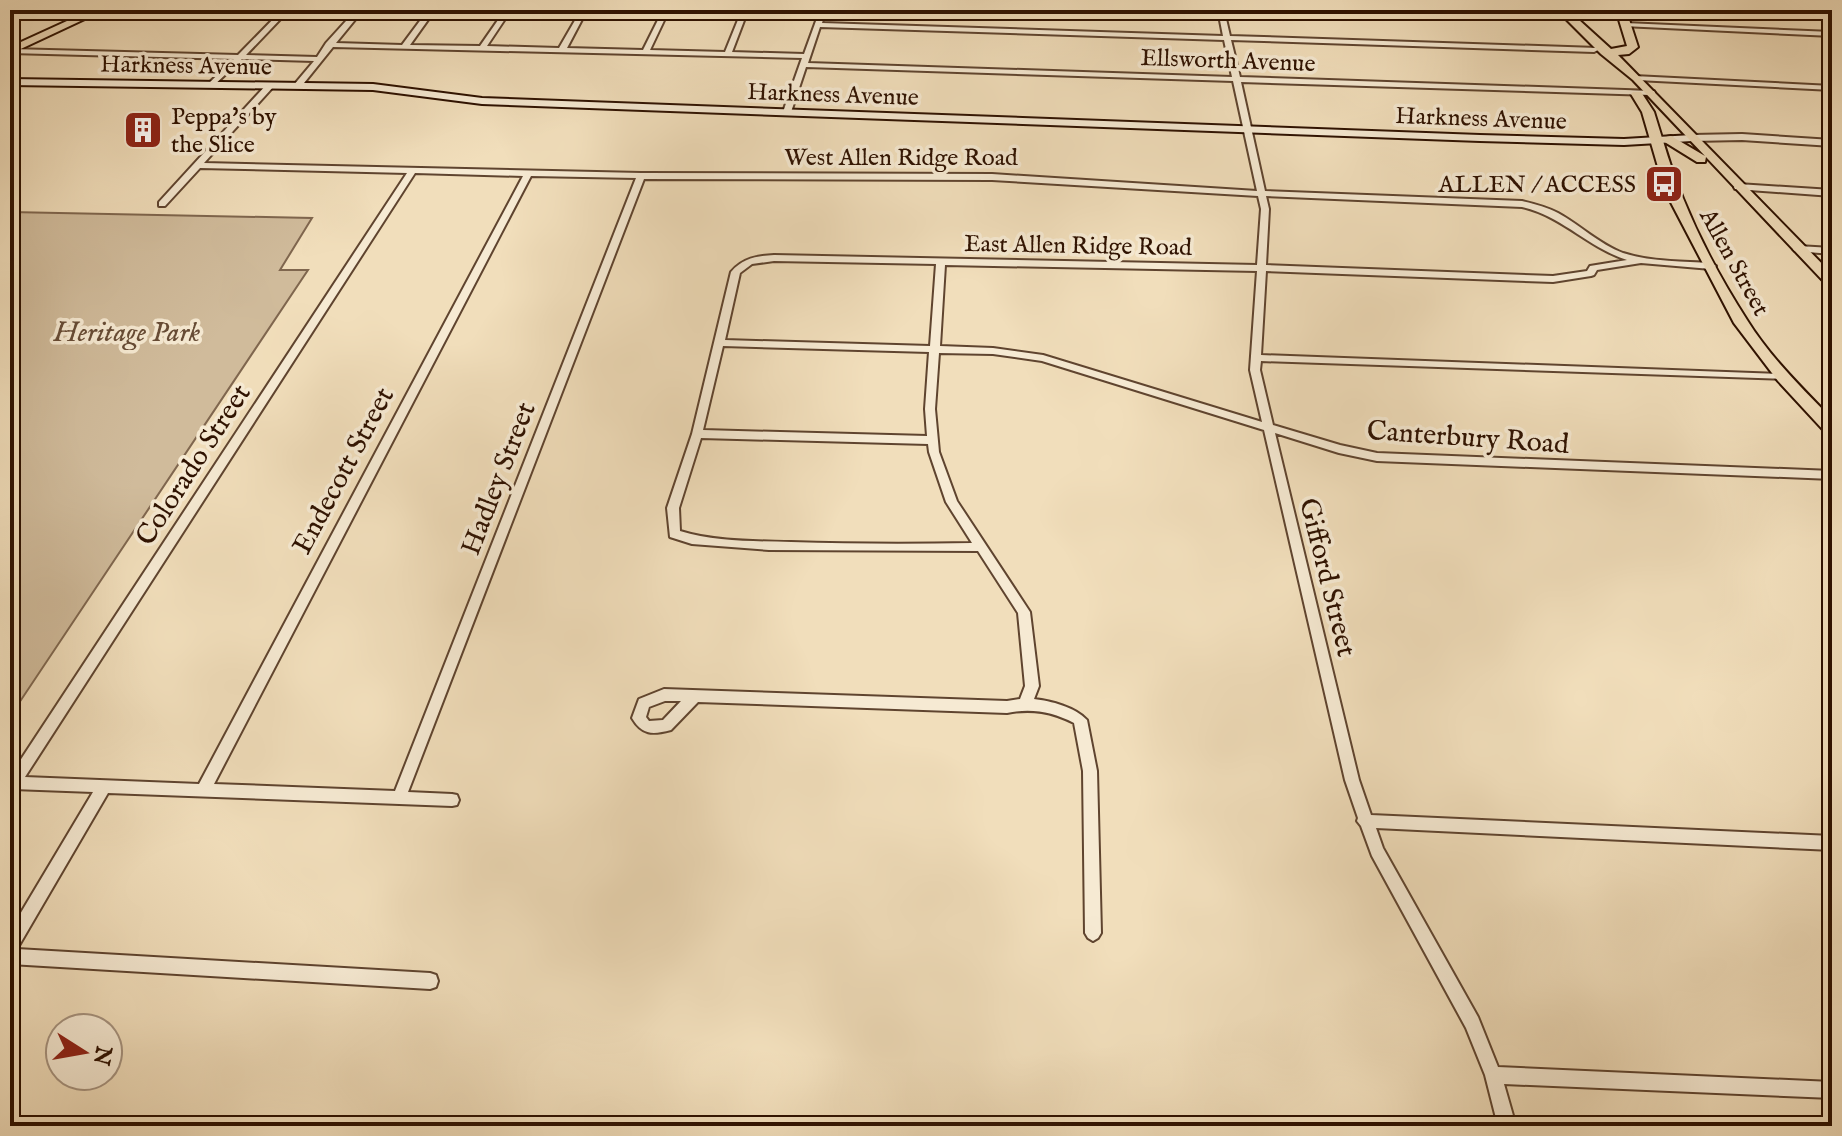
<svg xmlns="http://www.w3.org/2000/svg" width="1842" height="1136" font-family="'IM FELL English',serif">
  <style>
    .green { fill: #d0bb9b; stroke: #7f664e; stroke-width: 2 }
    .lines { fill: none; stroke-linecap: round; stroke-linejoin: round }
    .minor-casing { stroke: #5f442f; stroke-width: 4 }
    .tertiary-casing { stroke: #5f442f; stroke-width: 4 }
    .secondary-casing { stroke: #2e1100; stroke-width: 4 }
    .primary-casing { stroke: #2e1100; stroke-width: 4 }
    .minor { fill: #f6ead3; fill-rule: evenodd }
    .tertiary { fill: #f6ead3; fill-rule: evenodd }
    .secondary { fill: #f6ead3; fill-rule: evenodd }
    .primary { fill: #f1debb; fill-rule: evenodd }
    .labels { text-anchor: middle; stroke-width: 7; stroke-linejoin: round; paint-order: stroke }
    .far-street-label { font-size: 24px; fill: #2e1100; stroke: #f6ead3 }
    .far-poi-label { font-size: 24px; fill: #2e1100; stroke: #f6ead3; text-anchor: start }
    .park-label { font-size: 28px; font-style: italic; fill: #674c36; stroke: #f6ead3 }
    .street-label { font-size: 28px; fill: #2e1100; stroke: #f6ead3 }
  </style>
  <rect width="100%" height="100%" fill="#f1debb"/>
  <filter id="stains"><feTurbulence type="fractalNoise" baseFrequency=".0025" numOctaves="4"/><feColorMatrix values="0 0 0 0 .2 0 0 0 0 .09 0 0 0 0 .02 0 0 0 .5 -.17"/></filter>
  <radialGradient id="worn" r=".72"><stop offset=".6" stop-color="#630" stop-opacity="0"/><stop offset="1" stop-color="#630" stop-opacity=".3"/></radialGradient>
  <!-- green -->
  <path class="green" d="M10,212L312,218L280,270H308L15,709L10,708Z"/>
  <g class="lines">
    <defs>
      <path id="minor" d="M22,10H31L10,19V15Z
        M282,10H289L246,55L317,57L326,43L356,10H363L336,43L402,45L428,10H435L410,45L480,46L505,10H511L487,46L559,48L581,10H587L567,48L643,50L663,10H669L650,50L725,52L742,10H748L732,52L804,54L820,10H826L822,23L1223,36L1218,10H1224L1230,36L1597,48L1598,50L1594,52L1231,40L1240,77L1654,91L1655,93L1651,95L1241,82L1265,191L1522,201C1535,204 1547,207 1558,213C1580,225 1599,244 1623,253C1650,262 1683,261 1711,263L1716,266L1711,269L1641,263L1597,270L1594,275L1591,276L1553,282L1266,271L1261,355L1783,374L1787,375V379L1261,361L1260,370L1273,425L1340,445L1377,453L1832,471V479L1377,461L1339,453L1275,433L1359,780L1371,815L1832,836V850L1376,828L1383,848L1478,1017L1498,1067L1832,1082V1098L1504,1084L1516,1126H1498L1485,1075L1466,1028L1372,856L1361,826L1357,821L1358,818L1345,780L1264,430L1042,361L993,354L939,353L935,409L939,452L957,501L1030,612L1039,686L1034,699C1051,701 1075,707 1087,720L1097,771L1101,933L1098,938L1093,941L1088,938L1085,933L1083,771L1074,723C1052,712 1032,708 1007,713L698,702L671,730C652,735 642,735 632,718L639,699L664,689L1007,701L1020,699L1025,686L1018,613L978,551L769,550L692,544L670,537L667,508L692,434L731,272C743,258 757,256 774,255L1257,265L1261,209L1258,196L992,180L644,179L408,792L452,794L457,795L459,800L457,805L452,806L108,793L17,949L430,973L436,975L438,981L436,987L430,989L10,964V931L93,792L13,789L10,788V776L407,173L200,168L165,206H159V202L267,84L274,86L204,163L641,173L992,174L1257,191L1233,81L806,67L791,112L787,114L783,112L802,58L333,47L300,88H297L293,86L314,61L242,59L212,87H209V83L234,59L10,53L11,49L238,55ZM820,27L1224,40L1232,77L808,63ZM415,173L523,176L199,784L25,777ZM531,176L636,178L395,791L214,784ZM1266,196L1522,207C1562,216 1589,248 1627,260L1590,266L1587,271L1553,276L1266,265L1269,209ZM774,261L936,264L930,346L725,340L740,273L752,264ZM945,265L1257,271L1250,370L1262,422L1043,355L993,348L940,346ZM723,346L929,352L925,409L927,436L703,430ZM701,438L928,444L929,452L946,502L972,543C912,544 852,544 791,542C755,541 715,542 680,531L679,508ZM665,701H681L663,720L649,721L646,717L649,707Z
        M1625,23L1832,32V36L1623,26V24Z
        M1634,76L1832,86V90L1637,80L1633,78Z
        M1738,184L1832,190V196L1735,189L1734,187Z
        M1798,246L1832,248V254L1795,251L1793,249Z"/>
      <path id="tertiary" d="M1742,134L1832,140V146L1742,140L1692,141L1687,138L1692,135Z"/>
      <path id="secondary" d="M10,79L373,84L482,98L1480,135L1624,139L1692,135L1697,138L1692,141L1624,145L1480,141L482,104L373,90L10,85Z"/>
      <path id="primary" d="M91,10H104L10,54V47Z
        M1557,10H1568L1611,49L1627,46L1616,10H1626L1638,47L1629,54L1618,55L1832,274V286L1827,285L1706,157L1705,162H1697L1663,141C1681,203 1712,266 1747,320C1770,357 1802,388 1832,419V434L1826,433L1778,381L1734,323L1665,191L1642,112L1631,94L1633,92H1641L1654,112L1662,138L1671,136L1705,156L1633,80L1601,54Z"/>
    </defs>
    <!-- minor casing -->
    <use href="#minor" class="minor-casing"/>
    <!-- tertiary casing -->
    <use href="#tertiary" class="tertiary-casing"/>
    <!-- secondary casing -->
    <use href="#secondary" class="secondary-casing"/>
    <!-- primary casing -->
    <use href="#primary" class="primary-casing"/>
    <!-- minor -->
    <use href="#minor" class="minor"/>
    <!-- tertiary -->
    <use href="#tertiary" class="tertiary"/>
    <!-- secondary -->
    <use href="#secondary" class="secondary"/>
    <!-- primary -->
    <use href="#primary" class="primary"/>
  </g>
  <!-- icons -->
  <defs>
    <symbol id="building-square" viewBox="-11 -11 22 22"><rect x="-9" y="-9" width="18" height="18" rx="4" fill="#8f2418" stroke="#f6ead3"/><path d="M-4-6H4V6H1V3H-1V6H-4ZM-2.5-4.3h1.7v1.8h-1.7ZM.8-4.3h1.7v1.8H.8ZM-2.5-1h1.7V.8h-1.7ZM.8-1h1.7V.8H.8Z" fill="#fff"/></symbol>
    <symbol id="bus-square" viewBox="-11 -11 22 22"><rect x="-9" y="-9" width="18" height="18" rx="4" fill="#8f2418" stroke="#f6ead3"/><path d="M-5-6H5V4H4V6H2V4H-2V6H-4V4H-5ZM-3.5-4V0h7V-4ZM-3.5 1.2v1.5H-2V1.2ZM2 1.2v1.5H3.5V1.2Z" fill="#fff"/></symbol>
  </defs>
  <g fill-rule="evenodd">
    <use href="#building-square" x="121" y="108" width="44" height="44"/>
    <use href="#bus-square" x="1642" y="162" width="44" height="44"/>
  </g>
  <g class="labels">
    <!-- far-street labels -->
    <g class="far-street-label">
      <text transform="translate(1228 60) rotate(2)" y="8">Ellsworth Avenue</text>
      <text transform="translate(186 65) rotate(1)" y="8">Harkness Avenue</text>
      <text transform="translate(833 94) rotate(2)" y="8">Harkness Avenue</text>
      <text transform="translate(1481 118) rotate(2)" y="8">Harkness Avenue</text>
      <text x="901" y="165">West Allen Ridge Road</text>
      <text transform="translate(1078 245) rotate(1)" y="8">East Allen Ridge Road</text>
      <text transform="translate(1735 262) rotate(61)" y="8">Allen Street</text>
    </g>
    <!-- far-poi labels -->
    <g class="far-poi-label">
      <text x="171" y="124">Peppa's by<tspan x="171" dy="28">the Slice</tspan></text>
      <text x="1636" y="192" text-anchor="end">ALLEN / ACCESS</text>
    </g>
    <!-- park labels -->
    <g class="park-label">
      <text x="127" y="341">Heritage Park</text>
    </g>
    <!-- street labels -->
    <g class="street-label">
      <text transform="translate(1468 436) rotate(4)" y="10">Canterbury Road</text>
      <text transform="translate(192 464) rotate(-57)" y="10">Colorado Street</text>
      <text transform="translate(342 470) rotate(-62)" y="10">Endecott Street</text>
      <text transform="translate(497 478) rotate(-69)" y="10">Hadley Street</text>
      <text transform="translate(1329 577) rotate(76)" y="10">Gifford Street</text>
    </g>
  </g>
  <!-- margin -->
  <rect width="1842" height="1136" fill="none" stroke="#f1debb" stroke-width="40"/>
  <rect x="12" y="12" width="1818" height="1112" fill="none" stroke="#2e1100" stroke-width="4"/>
  <rect x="20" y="20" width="1802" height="1096" fill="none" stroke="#2e1100" stroke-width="2"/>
  <!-- north arrow -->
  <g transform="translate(84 1052) rotate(101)"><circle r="38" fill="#f6ead3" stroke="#a6937f" stroke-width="2"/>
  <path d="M0-6L14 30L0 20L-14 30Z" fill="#8f2418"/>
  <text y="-12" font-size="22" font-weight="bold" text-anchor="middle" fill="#2e1100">N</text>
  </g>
  <rect width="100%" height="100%" filter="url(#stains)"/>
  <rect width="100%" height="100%" fill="url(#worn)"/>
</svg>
